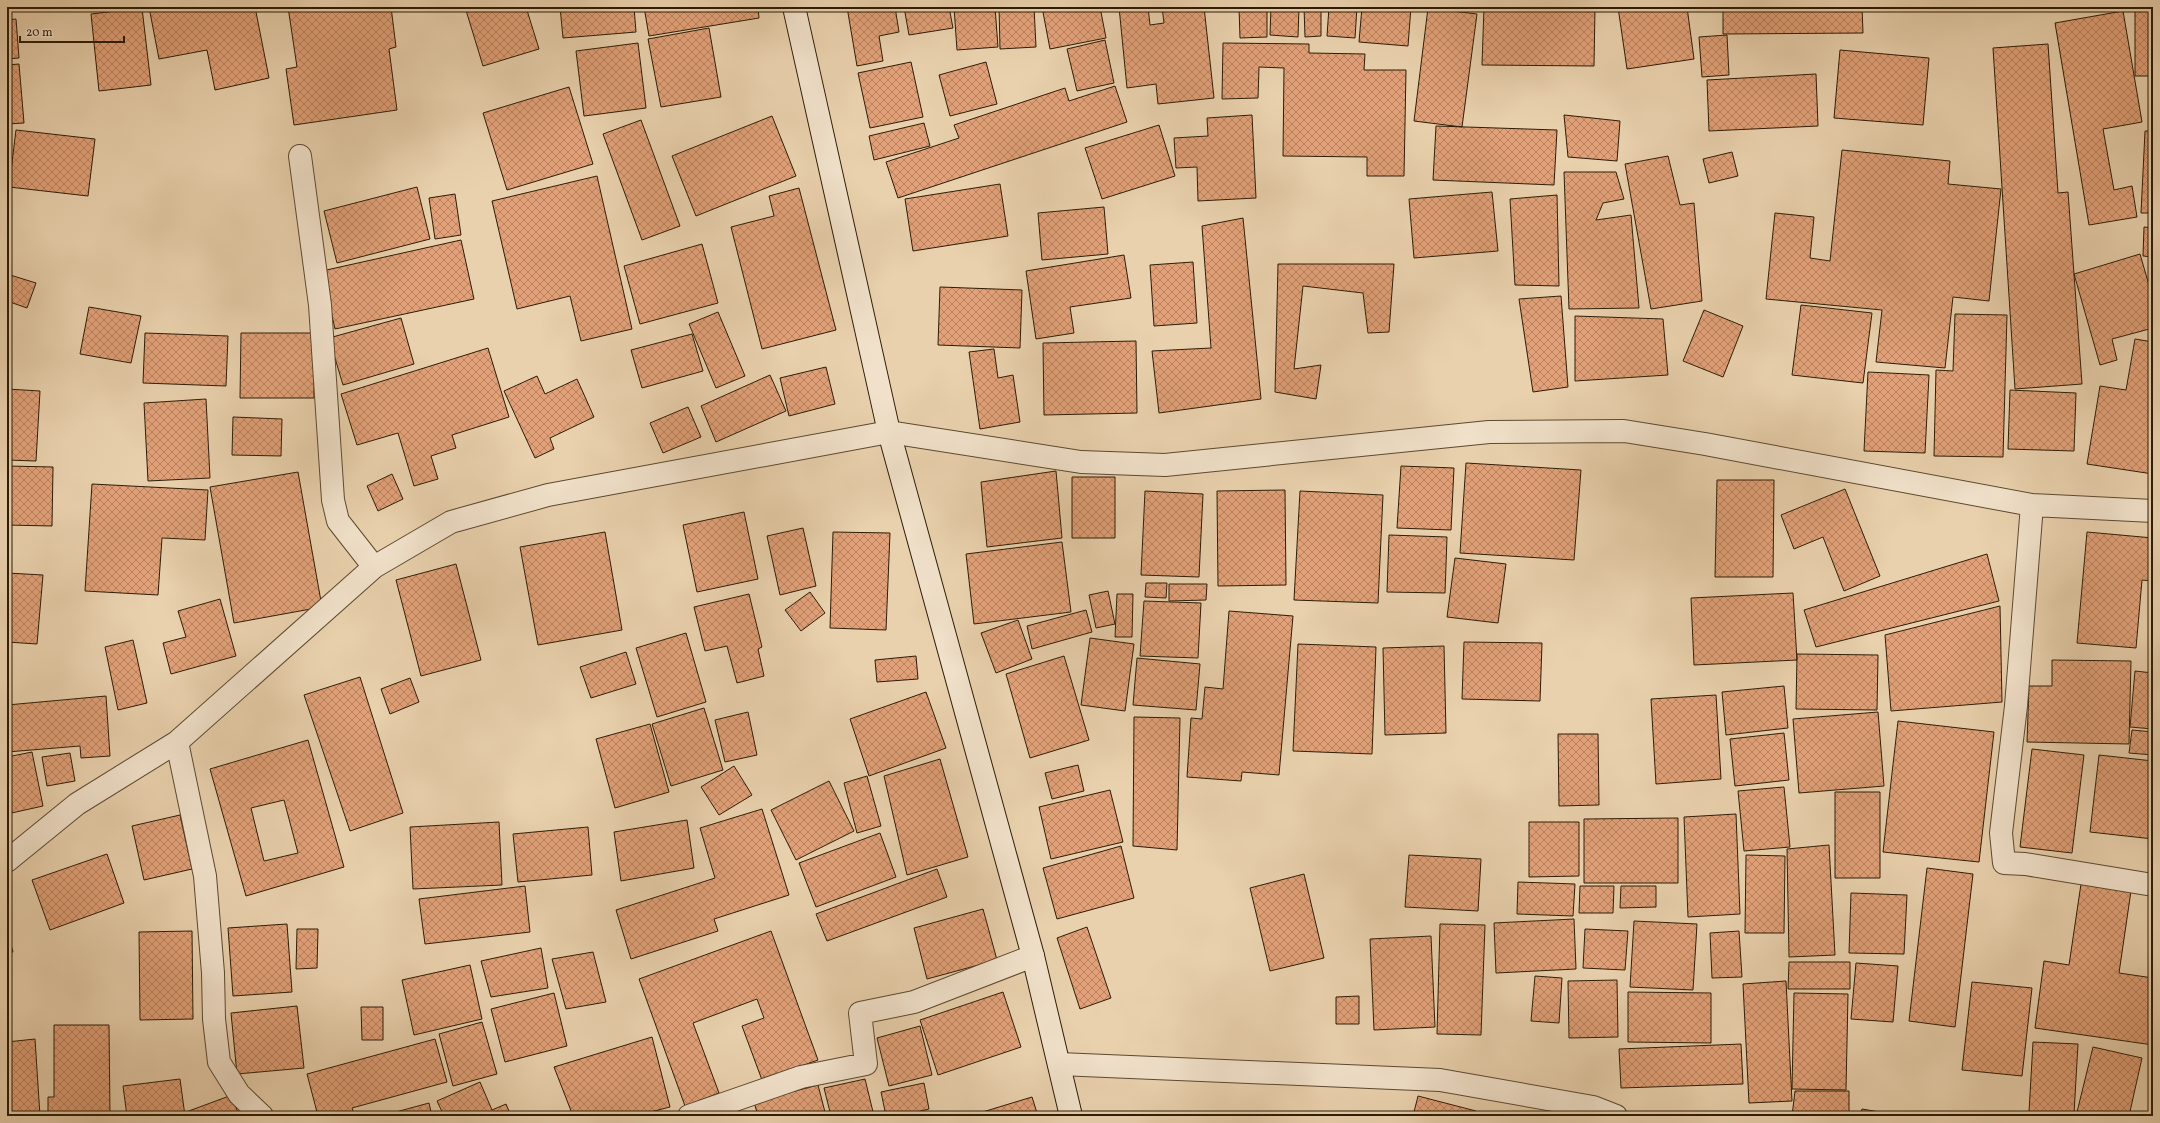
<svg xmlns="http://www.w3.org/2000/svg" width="2160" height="1123" font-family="Vollkorn,serif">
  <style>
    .building { fill: url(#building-cross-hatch); stroke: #2d1c06; fill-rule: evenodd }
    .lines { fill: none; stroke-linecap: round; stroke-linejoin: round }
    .street-casing { stroke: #5c4930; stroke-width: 24 }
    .secondary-casing { stroke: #2d1c06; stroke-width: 24 }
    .street { stroke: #f1e1ca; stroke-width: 22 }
    .secondary { stroke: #f1e1ca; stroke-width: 22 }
  </style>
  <defs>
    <pattern id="building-cross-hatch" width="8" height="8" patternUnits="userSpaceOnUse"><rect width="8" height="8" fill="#e2a178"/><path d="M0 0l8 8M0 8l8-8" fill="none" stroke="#b88260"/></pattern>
  </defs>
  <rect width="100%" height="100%" fill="#e9d1ad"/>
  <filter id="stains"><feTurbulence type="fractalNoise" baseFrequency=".005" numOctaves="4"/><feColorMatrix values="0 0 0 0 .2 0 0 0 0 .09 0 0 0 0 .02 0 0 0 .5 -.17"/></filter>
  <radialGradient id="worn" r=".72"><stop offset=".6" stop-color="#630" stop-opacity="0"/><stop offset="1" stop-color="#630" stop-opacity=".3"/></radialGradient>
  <!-- building -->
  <path class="building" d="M149,7H255L269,78L215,90L207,50L159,59Z
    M288,7H391L396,47L389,49L397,110L294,125L286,69L297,67Z
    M465,7H526L539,49L483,66Z
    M560,7H634L636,32L563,38Z
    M644,7H758L759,18L649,36Z
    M847,7H895L899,32L879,36L883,61L857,66Z
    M904,7H949L953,28L909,35Z
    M954,7H995L998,47L957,50Z
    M999,7H1034L1036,47L1000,49Z
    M1042,7H1100L1106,38L1050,49Z
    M1119,7H1148L1150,25L1164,23L1162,7H1204L1214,98L1158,104L1156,84L1127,88Z
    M1239,7H1267V37L1240,38Z
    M1271,7H1299L1298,37L1270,35Z
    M1304,7H1321V36L1305,37Z
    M1329,7H1357L1355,38L1327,36Z
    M1362,7H1411L1408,46L1359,42Z
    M1484,7H1595L1594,66L1482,65Z
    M1618,7H1687L1694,59L1627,69Z
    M1723,7H1862L1863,33L1723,34Z
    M1957,7H1981L1957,9Z
    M2135,7H2153V76H2135Z
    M142,8L151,85L99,91L91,14Z
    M1428,8L1477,14L1462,127L1414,121Z
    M2123,11L2142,122L2103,129L2114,190L2132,186L2137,217L2089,225L2055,23Z
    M16,19L19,58L7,59V20Z
    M709,28L721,97L661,107L648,39Z
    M1727,35L1729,75L1702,77L1699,37Z
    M1105,40L1114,83L1077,91L1067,49Z
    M638,43L646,108L584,116L576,51Z
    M1223,43L1309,44V53L1365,54L1364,70H1406L1404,176H1367V157L1283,156L1284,68L1259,67L1258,98L1222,99Z
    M2048,44L2058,193L2068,192L2082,384L2015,389L1993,48Z
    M1840,50L1929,58L1923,125L1834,118Z
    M911,62L923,117L870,128L858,73Z
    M986,62L997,104L950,116L939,75Z
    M19,64L24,123L7,124V65Z
    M1816,74L1818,126L1709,131L1707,80Z
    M1115,86L1127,122L898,198L886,162L959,138L954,125L1065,88L1069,101Z
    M569,87L593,164L507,190L483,113Z
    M1252,115L1256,198L1198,201L1197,167L1176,168L1174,138L1208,136L1207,118Z
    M1564,115L1620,121L1617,161L1568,157Z
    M772,116L796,176L696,216L672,156Z
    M641,120L680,226L642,240L603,134Z
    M924,123L930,146L874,160L869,136Z
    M1159,125L1175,176L1102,199L1085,148Z
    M1436,126L1557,130L1554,185L1433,180Z
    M16,130L95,139L88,196L9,187Z
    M2145,131H2153V213H2141Z
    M1842,150L1950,161L1948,184L2001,189L1989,301L1953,297L1945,368L1876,362L1882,310L1766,299L1775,213L1814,217L1810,258L1830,261Z
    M1732,152L1738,176L1709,183L1703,159Z
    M1668,156L1680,205L1694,203L1702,301L1651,309L1625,164Z
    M1564,172H1616L1624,199L1603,203L1596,220L1631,215L1639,308L1569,309Z
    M597,176L632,329L581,341L570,296L517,309L492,201Z
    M1000,184L1008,236L913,251L905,199Z
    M417,187L430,239L337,263L324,211Z
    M799,188L836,330L762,349L731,227L774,216L769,196Z
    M1492,192L1498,251L1414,258L1409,199Z
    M455,194L461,235L435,239L429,198Z
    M1557,195L1559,286L1515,285L1510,199Z
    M1104,207L1108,254L1042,260L1038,213Z
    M1243,218L1261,399L1159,413L1152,351L1211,348L1202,226Z
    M2144,227L2153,228V257L2143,256Z
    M461,240L474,299L335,329L322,271Z
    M702,244L718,303L640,324L624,266Z
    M2140,254L2153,299V328L2112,339L2117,360L2100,365L2074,274Z
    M1124,255L1131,298L1070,307L1074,333L1036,339L1026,271Z
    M1193,262L1197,323L1154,326L1150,265Z
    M1278,264H1394L1389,332L1368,333L1363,293L1303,286L1294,369L1321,365L1316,399L1275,392Z
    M7,274L36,283L27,308L7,301Z
    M940,287L1022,290L1020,348L938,345Z
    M1561,296L1568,387L1533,392L1519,299Z
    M1801,305L1872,313L1863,383L1792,375Z
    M89,307L141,316L131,363L80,354Z
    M1704,310L1743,326L1723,377L1683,361Z
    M718,312L745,376L716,388L689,324Z
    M1955,314L2007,315L2003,457L1934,456L1936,370L1953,371Z
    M1575,316L1663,319L1668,375L1575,381Z
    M401,318L414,364L343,385L329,338Z
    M145,333L228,336L226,386L143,383Z
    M241,333H314V398H240Z
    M692,334L703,371L642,388L631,350Z
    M2135,339L2153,342V474L2087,464L2100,386L2126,390Z
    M1136,341L1137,413L1044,415L1043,343Z
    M488,348L509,417L452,435L456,448L431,456L438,479L414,486L398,433L357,445L341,394Z
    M994,349L998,378L1013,375L1020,422L980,429L969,352Z
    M826,367L835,404L789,416L780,378Z
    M1868,372L1929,375L1925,453L1864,451Z
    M770,375L786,411L716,442L701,406Z
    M537,376L545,394L577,379L594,417L550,438L554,449L535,458L504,391Z
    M7,389L40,391L36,461L7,460Z
    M2010,390L2076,393L2074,451L2008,449Z
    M206,399L210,478L148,481L144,403Z
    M688,407L701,437L663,453L650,423Z
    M233,417L282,419L281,456L232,455Z
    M1466,463L1581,470L1574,560L1460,553Z
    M7,466L53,467L52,526L7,525Z
    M1401,466L1454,468L1451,530L1397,528Z
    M1056,471L1062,538L987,547L981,482Z
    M298,472L322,607L234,623L210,487Z
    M392,474L403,499L378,511L367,486Z
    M1072,477H1115V538H1072Z
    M1717,480H1774L1773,577H1715Z
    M92,484L208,490L205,540L162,538L158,595L85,591Z
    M1845,489L1880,576L1844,591L1823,537L1794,549L1781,515Z
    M1285,490L1286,585L1218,586L1217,491Z
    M1145,491L1203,494L1199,577L1141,575Z
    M1300,491L1383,495L1378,603L1294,600Z
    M744,512L758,579L697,592L683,525Z
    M803,528L816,586L780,595L767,536Z
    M605,532L622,630L538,645L520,547Z
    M833,532L890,533L886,630L830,628Z
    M2087,532L2153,538V581L2142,580L2136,648L2077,643Z
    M1389,535L1447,537L1445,593L1387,592Z
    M1062,542L1071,612L974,624L966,554Z
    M1987,554L1999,601L1816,647L1804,610Z
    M1455,558L1506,564L1498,623L1447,617Z
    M456,564L481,660L421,676L396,580Z
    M7,573L43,575L37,644L7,642Z
    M1146,583H1167L1166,598L1145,597Z
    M1169,584H1207L1206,600L1169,601Z
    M1108,591L1115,624L1096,628L1089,595Z
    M810,592L825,613L801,631L785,610Z
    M1793,593L1797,660L1694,665L1691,598Z
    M749,594L762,647L758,649L764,676L737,683L727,646L705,651L694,607Z
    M1117,594H1133L1132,637H1115Z
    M220,599L236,656L171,674L163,643L186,637L178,611Z
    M1144,601L1201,603L1198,658L1140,656Z
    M2000,606L2002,702L1891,711L1885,635Z
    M1086,610L1092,632L1032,649L1027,626Z
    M1229,611L1293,616L1279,775L1242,772L1241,781L1187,777L1191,718L1202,719L1205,687L1223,689Z
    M1018,620L1032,659L996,673L981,633Z
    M686,633L706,702L657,717L636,648Z
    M1090,638L1134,644L1125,711L1081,705Z
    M133,640L147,703L118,710L105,647Z
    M1464,642L1542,643L1540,701L1462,699Z
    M1298,644L1376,647L1372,754L1293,751Z
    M1444,646L1446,733L1385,735L1383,648Z
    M626,652L636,684L591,698L580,667Z
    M1797,654L1878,655L1877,710L1796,709Z
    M916,656L918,679L877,682L875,660Z
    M1064,656L1089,740L1030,758L1006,674Z
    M1137,658L1200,664L1196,710L1133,705Z
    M2052,660L2131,661L2129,744L2027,742L2029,686H2052Z
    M2135,671L2153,673V729L2130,727Z
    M360,677L403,813L350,831L304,695Z
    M410,678L419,702L390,714L381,689Z
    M1784,686L1788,728L1726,735L1722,692Z
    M926,692L946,748L869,776L850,719Z
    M1716,695L1721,779L1656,784L1651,699Z
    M106,696L110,756L81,758L80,746L7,752V705Z
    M704,708L723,770L671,786L652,724Z
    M748,712L757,755L725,762L715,720Z
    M1878,712L1884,786L1799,793L1793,719Z
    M1134,717L1180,718L1177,850L1133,846Z
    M1898,721L1994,732L1979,862L1883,852Z
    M650,724L669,792L615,808L596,739Z
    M2132,730L2153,732V755L2129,753Z
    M1784,733L1789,780L1735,786L1730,739Z
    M1558,734H1598L1599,805L1559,806Z
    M308,740L344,867L246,896L210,769ZM284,800L298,853L264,861L251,808Z
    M2032,749L2084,755L2072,853L2020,847Z
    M32,752L43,806L7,814V757Z
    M70,753L75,781L47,786L42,757Z
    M2099,755L2153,761V839L2090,832Z
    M940,759L968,857L907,875L884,776Z
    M1078,765L1084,791L1052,799L1045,773Z
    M734,766L752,795L719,815L701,787Z
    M867,776L881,826L857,833L844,783Z
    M829,781L854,831L796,860L771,810Z
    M1784,787L1790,847L1744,851L1738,791Z
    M1110,790L1123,842L1051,859L1039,807Z
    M1835,792H1880V878H1835Z
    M762,809L789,895L714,919L718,931L631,959L616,910L715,878L700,828Z
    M1736,814L1740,914L1688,917L1684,817Z
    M180,815L192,869L144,880L132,826Z
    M1678,818V883H1584V819Z
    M687,820L694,868L621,881L614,832Z
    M499,822L502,885L413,889L410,827Z
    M1529,822H1579V876L1529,877Z
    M588,827L592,875L518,882L513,834Z
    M880,833L896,877L816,907L799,863Z
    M1829,845L1835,955L1789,957L1787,849Z
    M1121,846L1134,898L1057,919L1043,868Z
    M107,854L124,903L50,930L32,880Z
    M1409,855L1481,859L1478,911L1405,907Z
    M1746,855L1785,856L1784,933H1745Z
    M1927,868L1973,874L1955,1027L1909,1021Z
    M937,869L947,897L827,941L816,914Z
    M1304,874L1324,958L1270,971L1250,888Z
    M1518,882L1575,884L1573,916L1517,914Z
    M2081,884L2131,891L2119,973L2153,978V1045L2035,1028L2044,961L2069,965Z
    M525,886L530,932L425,944L419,899Z
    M1580,886H1614L1613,913H1579Z
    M1621,886H1656V907L1620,908Z
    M1851,893L1907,895L1904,954L1849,953Z
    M983,909L997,960L927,979L914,928Z
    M1574,919L1576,969L1496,973L1494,923Z
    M1634,921L1697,924L1693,990L1630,987Z
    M287,924L292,992L233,996L228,928Z
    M1440,924L1485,925L1481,1035L1437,1034Z
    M1087,927L1111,998L1080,1009L1057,938Z
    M297,929H318L317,968L296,969Z
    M1585,929L1628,931L1625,970L1583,968Z
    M7,930L13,952L7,954Z
    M192,931L193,1019L140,1020L139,932Z
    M771,931L818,1060L762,1080L742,1026L764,1018L757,999L693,1023L719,1093L685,1106L639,979Z
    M1739,931L1742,977L1712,978L1710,933Z
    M1431,936L1435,1027L1374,1030L1370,939Z
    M541,948L548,988L491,997L481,961Z
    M593,952L606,1002L566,1009L552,959Z
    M1789,962H1850V989H1788Z
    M1856,963L1898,966L1893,1022L1851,1019Z
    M470,965L482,1019L414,1035L402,980Z
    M1535,976L1562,978L1559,1023L1531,1021Z
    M1617,980L1618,1037L1569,1038L1568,981Z
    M1786,981L1792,1101L1749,1103L1743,984Z
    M1972,982L2032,988L2022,1076L1962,1070Z
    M1003,992L1021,1047L938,1075L920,1020Z
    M1628,992L1711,993V1043L1628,1042Z
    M554,993L567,1046L505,1062L491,1009Z
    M1794,993L1848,994L1846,1090L1792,1089Z
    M1359,996V1024H1336V997Z
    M297,1006L304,1068L237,1074L231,1013Z
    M361,1007H383V1040H362Z
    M482,1022L497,1074L453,1086L439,1034Z
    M54,1025H109L110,1116H48V1097H54Z
    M920,1026L932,1075L889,1086L877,1038Z
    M652,1037L670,1107L635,1116H573L554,1067Z
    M35,1039L40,1116H11L7,1042Z
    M435,1039L447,1082L352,1108L355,1116H318L307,1074Z
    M2033,1042L2078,1044L2074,1114L2029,1112Z
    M1741,1044L1743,1084L1621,1088L1619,1049Z
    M2093,1047L2142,1058L2129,1116H2094L2077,1112Z
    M180,1079L185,1116H127L123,1086Z
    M865,1079L874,1116H831L824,1088Z
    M480,1082L492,1110L506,1104L511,1116H444L437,1101Z
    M924,1083L929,1109L899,1116H886L881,1092Z
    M818,1085L826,1116H758L754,1102Z
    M1795,1091H1849V1116H1792Z
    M232,1095L239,1116H187L186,1112Z
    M1418,1096L1476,1111L1475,1116H1413Z
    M1032,1097L1038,1116H977L976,1114Z
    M429,1103L432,1116H381Z
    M1862,1109L1903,1116H1860Z
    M1308,1112L1375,1116H1307Z"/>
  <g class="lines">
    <defs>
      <path id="street" d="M300,156L320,305L333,500L338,521L374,567
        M2032,505L2016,706L2001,833L2004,863L2025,864L2153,885
        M177,742L205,876L213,973L214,1019L219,1062L239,1094L262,1116
        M7,861L77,804L177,742L374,567L451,522L548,495L889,432L1081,462L1165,465L1489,432L1624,431L1705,444L2032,505L2153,511
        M1059,1064L1440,1080L1593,1107L1616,1116
        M689,1116L801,1077L866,1064L860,1013L914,1002L1033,956"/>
      <path id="secondary" d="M794,7L889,432L1033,956L1071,1116"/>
    </defs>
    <!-- street casing -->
    <use href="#street" class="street-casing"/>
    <!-- secondary casing -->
    <use href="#secondary" class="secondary-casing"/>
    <!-- street -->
    <use href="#street" class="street"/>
    <!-- secondary -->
    <use href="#secondary" class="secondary"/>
  </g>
  <!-- margin -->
  <rect width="2160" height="1123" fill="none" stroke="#e9d1ad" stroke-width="24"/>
  <rect x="8" y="8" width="2144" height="1107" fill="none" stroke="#2d1c06" stroke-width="2"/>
  <rect x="12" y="12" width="2136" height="1099" fill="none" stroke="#2d1c06"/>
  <!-- scale -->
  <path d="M20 36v6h104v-6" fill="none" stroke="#2d1c06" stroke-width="2"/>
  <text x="26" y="36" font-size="12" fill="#2d1c06" stroke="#f1e1ca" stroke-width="3" paint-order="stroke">20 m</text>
  <rect width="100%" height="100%" filter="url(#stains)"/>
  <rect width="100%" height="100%" fill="url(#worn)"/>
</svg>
